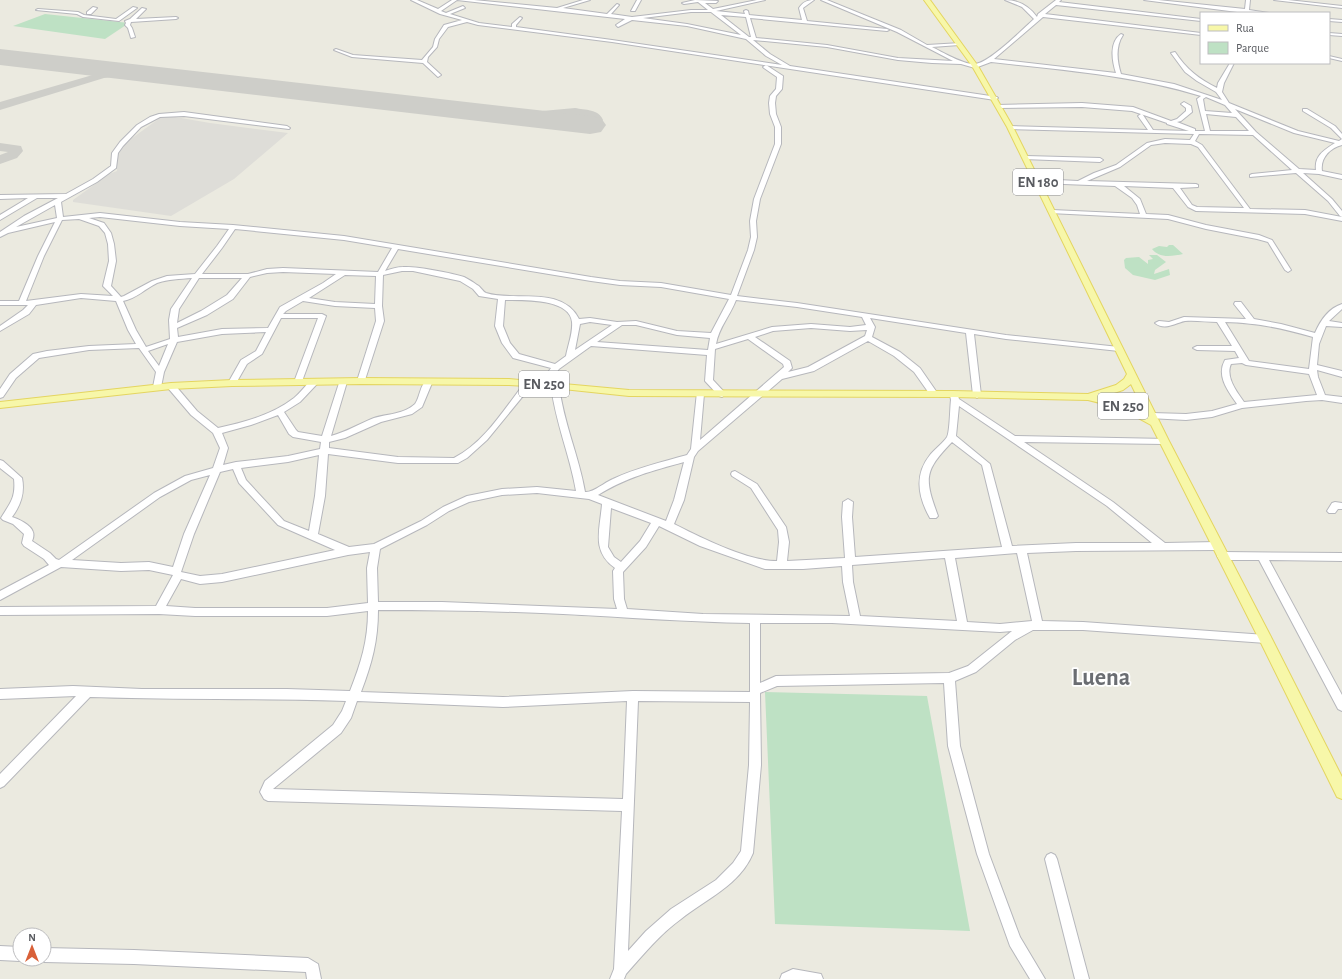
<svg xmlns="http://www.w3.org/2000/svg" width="1342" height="979" font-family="'Alegreya Sans',sans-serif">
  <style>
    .industrial { fill: #deddd8 }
    .green { fill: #bee1c4 }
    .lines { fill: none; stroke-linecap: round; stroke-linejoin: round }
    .taxiway { fill: #cecec9; fill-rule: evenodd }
    .runway { fill: #cecec9; fill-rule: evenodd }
    .minor-casing { stroke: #b6b7bc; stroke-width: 2 }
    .major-casing { stroke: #e4d560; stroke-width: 2 }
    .minor { fill: #fff; fill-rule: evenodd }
    .major { fill: #f7f7a9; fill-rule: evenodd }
    .labels { text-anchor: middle; stroke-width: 3.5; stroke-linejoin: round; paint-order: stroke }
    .shield { fill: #fff; stroke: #8b8c90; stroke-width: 1 }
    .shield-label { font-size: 15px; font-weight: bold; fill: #595b60 }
    .town-label { font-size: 24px; font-weight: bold; fill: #6a6d72; stroke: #fff }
  </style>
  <rect width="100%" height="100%" fill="#ebeae0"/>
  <!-- industrial -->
  <path class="industrial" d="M164,115L210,123L288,133L234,179L171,216L73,202V200L109,174L117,171L116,152L124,144Z"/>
  <!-- green -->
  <path class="green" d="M45,14L129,23L105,39L13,26Z
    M1169,245H1173L1183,254C1173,256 1160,259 1152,249L1159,246L1167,247Z
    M1149,255H1157L1166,262L1155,270L1154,274L1169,269L1170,275L1155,280L1133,275L1125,268L1124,260L1126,258L1139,257L1148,264V260L1153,259Z
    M765,692L927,696L970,931L775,924Z"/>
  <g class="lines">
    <!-- taxiway -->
    <path class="taxiway" d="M129,69L133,70L135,72L133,74L104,78L0,110V102L96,74L112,70Z
      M575,108C585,110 599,109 603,120C599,126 593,129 586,128L584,125L591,119C579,112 535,119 520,121L516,120L514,117L516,114L520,113Z
      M0,143L21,146L23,151L17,158L0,164V155L8,152L0,151Z"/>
    <!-- runway -->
    <path class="runway" d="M0,49L590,116L601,118L606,125L601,132L590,134L0,65Z"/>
    <defs>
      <path id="minor" d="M411,0H417L438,9L452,0H474L557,8L583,0H590L563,8L607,14L617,4L619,5L611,14L632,17L691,10H708L698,2L684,4L682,3L695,0L718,1L716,3H705L713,9L757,0H765L716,11L745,14L744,11L746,10L748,11L749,15L802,20L799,8C803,2 807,0 814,0L803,8L807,21L887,29L889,30L887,31L750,18L756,38L827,45L898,58L953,61L897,32L821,0H827L901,30L927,45L961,43V45H959L932,47C942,52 964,65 975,64C989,63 1022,30 1034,19L1022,7L1005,0C1018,0 1029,6 1037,17L1038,14L1056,0H1061L1059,2L1201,19V21L1056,5L1045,14L1201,33V35L1043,17L994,59L1116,73C1112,61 1109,42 1121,34L1123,35C1115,47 1117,61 1121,74L1174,84L1222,100L1216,92L1197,81L1185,72L1171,53L1175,52C1186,69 1199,79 1217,88L1218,83L1230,63H1234L1224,83L1222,92L1229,103L1298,131L1339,141L1342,139V145C1330,148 1320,158 1322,171L1342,175V179L1319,174L1303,173L1332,199L1342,211V217L1340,216L1328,201L1296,173L1250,177V175L1252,174L1292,170L1253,135L1199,134L1195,141L1202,145L1250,209L1305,210L1342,217V221L1305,214L1196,211L1188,207L1173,188L1124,186L1140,199L1146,214L1168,215L1206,225L1259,235L1272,240L1291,270L1288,272L1285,270L1268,242L1257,239L1206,229L1168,219L1050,213L1049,212L1052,210L1140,214L1137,205L1132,198L1115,186L1038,183L1035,181L1038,179L1078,181L1094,173L1116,165L1147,143L1165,139L1190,140L1194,134L1010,129L1008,128V126L1148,130L1138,116L1141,114L1143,115L1153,130L1189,131L1167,124V123L1132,111L1082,107L999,108L997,107V105L1082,103L1133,107L1171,121L1177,119L1186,111V108L1181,104L1184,102L1191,106L1192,112L1181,121L1177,122L1195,129V131H1205L1197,99L1201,96C1133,75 1061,70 991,62L975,68L961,64L932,63L898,60L827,47L753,40L770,54L790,66L997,97L998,98L995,100L612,42L478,25L467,22L448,27L439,39L437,47L428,57L427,62L440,74L441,75L438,77L423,63L352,57L334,50L336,49L353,55L422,60L433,47L435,39L444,25L462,20L440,14ZM457,0L625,19L616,25L618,27L632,20L687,26L746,39L766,56L782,65L612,40L516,27V25L522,18L520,17L512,24V27L479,23L450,14L465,8L463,6L446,13L441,11ZM691,12H711L741,35L687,24L643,18ZM721,15L746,17L751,37H749ZM1206,97L1225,105L1232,113L1205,111L1203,99ZM1235,109L1294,133L1335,143C1324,150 1314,156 1316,170L1299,169L1256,132ZM1206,114L1236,117L1249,131H1210ZM1165,143L1191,144L1198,147L1244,208L1197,207L1192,205L1180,188L1198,187V185L1196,184L1087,181L1120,167L1151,145Z
        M637,0H641L635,11H631Z
        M1144,0H1158L1245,9L1246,0H1250L1249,10L1269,13H1245Z
        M1274,0H1288L1342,6V8Z
        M93,7L97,8L91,14H87V12Z
        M133,7L137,8L119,21L83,17L77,14L36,10L38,9L78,12L84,15L116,19Z
        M142,8L146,9L136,19L176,17L178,18L176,19L131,22L130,25L132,28L135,37L131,38L128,28L125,25L126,23L125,21L130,19Z
        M1329,19L1342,20V22L1329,21Z
        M1329,33L1342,34V36L1329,35Z
        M1329,56L1342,59V61L1329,58Z
        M766,65L783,76L782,89L776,96L775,103L776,114L781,127V144L760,199L756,221L757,237L754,250L737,296L797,303L1006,335L1119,347L1123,349L1119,351L1006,339L974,334L981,395L977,398L973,395L966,333L870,318L875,327L872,337L900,352L920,368L938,394L937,396H931L914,372L894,356L868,341L814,371L782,379L698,451L694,457L684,500L674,524C702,538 747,561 777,561L779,542L778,530L751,488L732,476L731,474L732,472L735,471L757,484L786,527L789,542L787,561L845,558L842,517L843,502L848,499L853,502L852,517L855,557L1002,547L982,465L952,442C924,471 924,478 938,516L936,518H930C918,497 914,475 930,455C935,449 943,443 947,437C950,432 950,407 951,400L950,395L954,392L957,393L959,399L1015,436L1167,439L1168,441L1167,443L1164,444L1024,442L1113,502L1165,543L1217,542L1220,543L1222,546L1220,549L1217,550L1076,551L1027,553L1042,621L1083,622L1266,635L1270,636L1271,639L1270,642L1266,643L1083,630H1033L1015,640L976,672L955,681L960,746L989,854L1020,937L1045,979H1030L1010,946L977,854L948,746L944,683L777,686L760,693L761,765L753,853C740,885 706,899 681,919C660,934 643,955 626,974L624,979H610L614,969L622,811L268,801L264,799L260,792L265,781L333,725L342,711L346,701C261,698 175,700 90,697L4,786L0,788V774L76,696L0,699V689L73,686L142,689H287L350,691C361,663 368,641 368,611L327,616H195L159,614L0,615V607L156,606L173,575L149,570L121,571L61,567L0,600V591L49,565L44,559L24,546L22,543L24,534L13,524L3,520L1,518C10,503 16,498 14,479L0,468V460L3,461L22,478C25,493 21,505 12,517C19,519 31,525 33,532C34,535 33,539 32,541L50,553L56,559L59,560L154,493L185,476L213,468L220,448L213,433L191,415L168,388L167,386L168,384H174L197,411L218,428C245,422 272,415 294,398C300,393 305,386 311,380H317L318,382L317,384L300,402L284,412L296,430L298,432L322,436L340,380H346L347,382L331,436C346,432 359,424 374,418C387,414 405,414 415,404C420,398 420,383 428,380L432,383L422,407L412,414L381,422L345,438L329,442V448L398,457L454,458C485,442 505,408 526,381H532L533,383L532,385L487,440L467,458L458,463H398L328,454L325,496L318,534L349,547L374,544L421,521L443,507L467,496L502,489L537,487L576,491C570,455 555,422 551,385L552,383L555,382L559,385C563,422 579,456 585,492C593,493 605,482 613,479C636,468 662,462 687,455L691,449L697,392L700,391L704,394L700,440L784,367L783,364L748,339L715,349L713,380L726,394L722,397L719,396L705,381L707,355L591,346L559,369L547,386L544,387L540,384L551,368L513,358L502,343L495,326L498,299L479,296L473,289L460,281L413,271H402L383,275L382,306L384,321L364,383L361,384L357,381L376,321L375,308L335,306L303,301L286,311L283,314H322L326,316L301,384H295L294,382L318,318H281L262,354L247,364L235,385L232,386L228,383L241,360L256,351L266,332L222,334L177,342L164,372L161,387L157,390L153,387L156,372L139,348L89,350L39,358L16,378L3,397L0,398V389L10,374L33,354L47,351L89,346L136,344L128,330L116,301L81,298L36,305L29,314L0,331V326L23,310L28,305H0V301H19L38,256L55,222L8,233L0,237V232L24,216L58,198H37L0,220V215L28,198L0,199V195L66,194L93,179L111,166L112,153L120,142L137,125L150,117L159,114L184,112L287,126L290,128L289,129L184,116L160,117L141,127L123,146L118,153L116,168L97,182L61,202L63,217L100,213L180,222L233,225L344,236L591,277L620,281L661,283L731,295L748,250L751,237L750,221L754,199L775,144V127L770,114L769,103L770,96L776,89L777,77L764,68L763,67ZM55,205L57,218L16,227ZM100,217L180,226L229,229L217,246L195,274L167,276L152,281L124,296L121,297L111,286L116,261L114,244L111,233L104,223L89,218ZM79,219L99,226L105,233L108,244L109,261L103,286L113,296L81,294L26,301L44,256L62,220ZM235,229L344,240L392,248L378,272L283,268L267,269L248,274H202L222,248ZM398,249L591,281L620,285L661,287L729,299L711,333L677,331L636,321L617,322L590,318L579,319C562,285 515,302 486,293C482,291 481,287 477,285C473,282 468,279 464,277C452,273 416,266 403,267C397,267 391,269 385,271ZM283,272L336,274L323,283L280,307L268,328L222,329L178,337L177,328L207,315L233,299L250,277L267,273ZM345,275L376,276L375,304L335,302L309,298ZM192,278L171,309L169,320L170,339L146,347L136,330L123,301C136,299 146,288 157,283C168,279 180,279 192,278ZM199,278H242L227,295L201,311L177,323L179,309ZM505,300C521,300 570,298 572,322C573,333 568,345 566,356L555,364L519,354L510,343L503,326ZM736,300L797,307L862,317L866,325L850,327L811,324L772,327L716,344C719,327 730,316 736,300ZM590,322L612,325L575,350L580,324ZM622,325H636L677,335L710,338L708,350L597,342ZM811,328L850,331L867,330L865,336L808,367L788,372L792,368L790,361L755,337L773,331ZM168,344L159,366L148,351ZM959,406L1107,506L1152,543H1076L1012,546L990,464L956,436ZM278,415L289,434L293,437L321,442L320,449L288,456L236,462L223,465L228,448L222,433L251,425ZM319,455L315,496L309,531L284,521L246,480L241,468L288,462ZM684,462L674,500L666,521L598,495C627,477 652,471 684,462ZM233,469L239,483L278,525L335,550L222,574L200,576L181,572L194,534L220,472ZM210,475L184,534L173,567L149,562L121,563L72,560L160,497L191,480ZM537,493L589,499L602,504C600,530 591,551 615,568L613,571L614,599L617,609L442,602H378L377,568L380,549L427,525L449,511L469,502L502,495ZM611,508L651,523L640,541L621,562L614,557L608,547ZM659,526L700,546L765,569H803L842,566L843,582L850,616L703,614L627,609L624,599L623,572L646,547ZM370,552L367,568L368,603L327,608H195L166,606L181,579L200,584L222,582L348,555ZM1017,553L1032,621L1000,624L967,622L955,558ZM945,558L957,621L860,616L853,582L852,565ZM378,610C440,610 501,611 563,614C625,617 687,622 750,623V692L633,691L503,697L361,692C372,663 378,641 378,610ZM760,623H832L1000,632L1012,631L968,666L949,673L776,676L760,683ZM357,701L503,707L627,701L623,799L273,789L341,733L351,718ZM638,701L750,702L749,765L741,851L733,863L716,880L671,909L646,931L628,951Z
        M1303,109H1307L1335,126L1342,134V139L1331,128L1303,111Z
        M1026,156L1100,158L1103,160L1100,162L1024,159V157Z
        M1235,302H1241L1254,319L1281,324L1315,333C1320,321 1329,308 1342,304V309L1329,321L1342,323V327L1326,326L1319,344L1317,365L1342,371V377L1317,370L1318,377L1325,395L1342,397V403L1322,400L1306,401L1242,408L1212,417L1186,420L1149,418L1148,416L1149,414L1152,413L1186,414L1212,411L1237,404C1228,391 1216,376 1225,360L1239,358L1235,351L1197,350L1193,348L1197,346H1232L1217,322C1207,322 1195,320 1185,321C1175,323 1165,331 1155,323L1159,321L1169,322L1184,317L1246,319L1234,304ZM1225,322C1258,323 1281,328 1313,337L1309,369L1249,361ZM1242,363L1246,365L1309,374L1317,395L1244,402C1237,392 1225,377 1231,364Z
        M1335,502L1342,503V509H1338L1335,513H1329L1327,511L1332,503Z
        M1222,552L1342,553V561L1269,560L1342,695V711L1338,709L1259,560H1222L1219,559L1217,556L1219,553Z
        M1051,853L1055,855L1057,859L1089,979H1075L1045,859L1047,855Z
        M0,946L20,947V959H24L20,961L0,960Z
        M44,948L134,950L308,958L318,964L321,979H307L306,972L134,964L44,962L39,959H44Z
        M793,969L821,974L823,979H780L782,974Z"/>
      <path id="major" d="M924,0H930L978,66L1013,127L1169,441L1270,635L1342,777V799L1337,797L1261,643L1151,425C1131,413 1111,405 1088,400L953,397L629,396L544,387L509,385L361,384L232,386L171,389L0,408V402L171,383L232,380L361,378L509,379L629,390L953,391L1088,394L1116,385L1124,379L1127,374L1007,127L972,66ZM1131,384L1145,413L1127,404L1102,397L1123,390Z"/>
    </defs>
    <!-- minor casing -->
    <use href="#minor" class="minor-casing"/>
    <!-- major casing -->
    <use href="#major" class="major-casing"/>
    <!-- minor -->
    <use href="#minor" class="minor"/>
    <!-- major -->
    <use href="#major" class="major"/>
  </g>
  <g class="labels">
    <!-- shield labels -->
    <g class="shield">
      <rect x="1013" y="169" width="50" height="26" rx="3"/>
      <rect x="519" y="371" width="50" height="26" rx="3"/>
      <rect x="1098" y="393" width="50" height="26" rx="3"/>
    </g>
    <g class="shield-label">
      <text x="1038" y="187">EN 180</text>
      <text x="544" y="389">EN 250</text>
      <text x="1123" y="411">EN 250</text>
    </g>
    <!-- town labels -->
    <g class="town-label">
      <text x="1101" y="685">Luena</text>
    </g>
  </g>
  <!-- legend -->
  <rect x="1200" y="12" width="130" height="52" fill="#ffffff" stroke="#bdbdbf"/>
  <rect x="1208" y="25" width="20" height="6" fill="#f7f7a9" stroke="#bdbdbf"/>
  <text x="1236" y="32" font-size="12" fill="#595b60">Rua</text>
  <rect x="1208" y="42" width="20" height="12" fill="#bee1c4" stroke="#bdbdbf"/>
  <text x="1236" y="52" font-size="12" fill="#595b60">Parque</text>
  <!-- north arrow -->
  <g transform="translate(32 947)"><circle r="19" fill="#ffffff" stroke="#bdbdbf"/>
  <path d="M0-3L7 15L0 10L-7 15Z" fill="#d96038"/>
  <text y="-6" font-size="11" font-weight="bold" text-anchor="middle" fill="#595b60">N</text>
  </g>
</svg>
